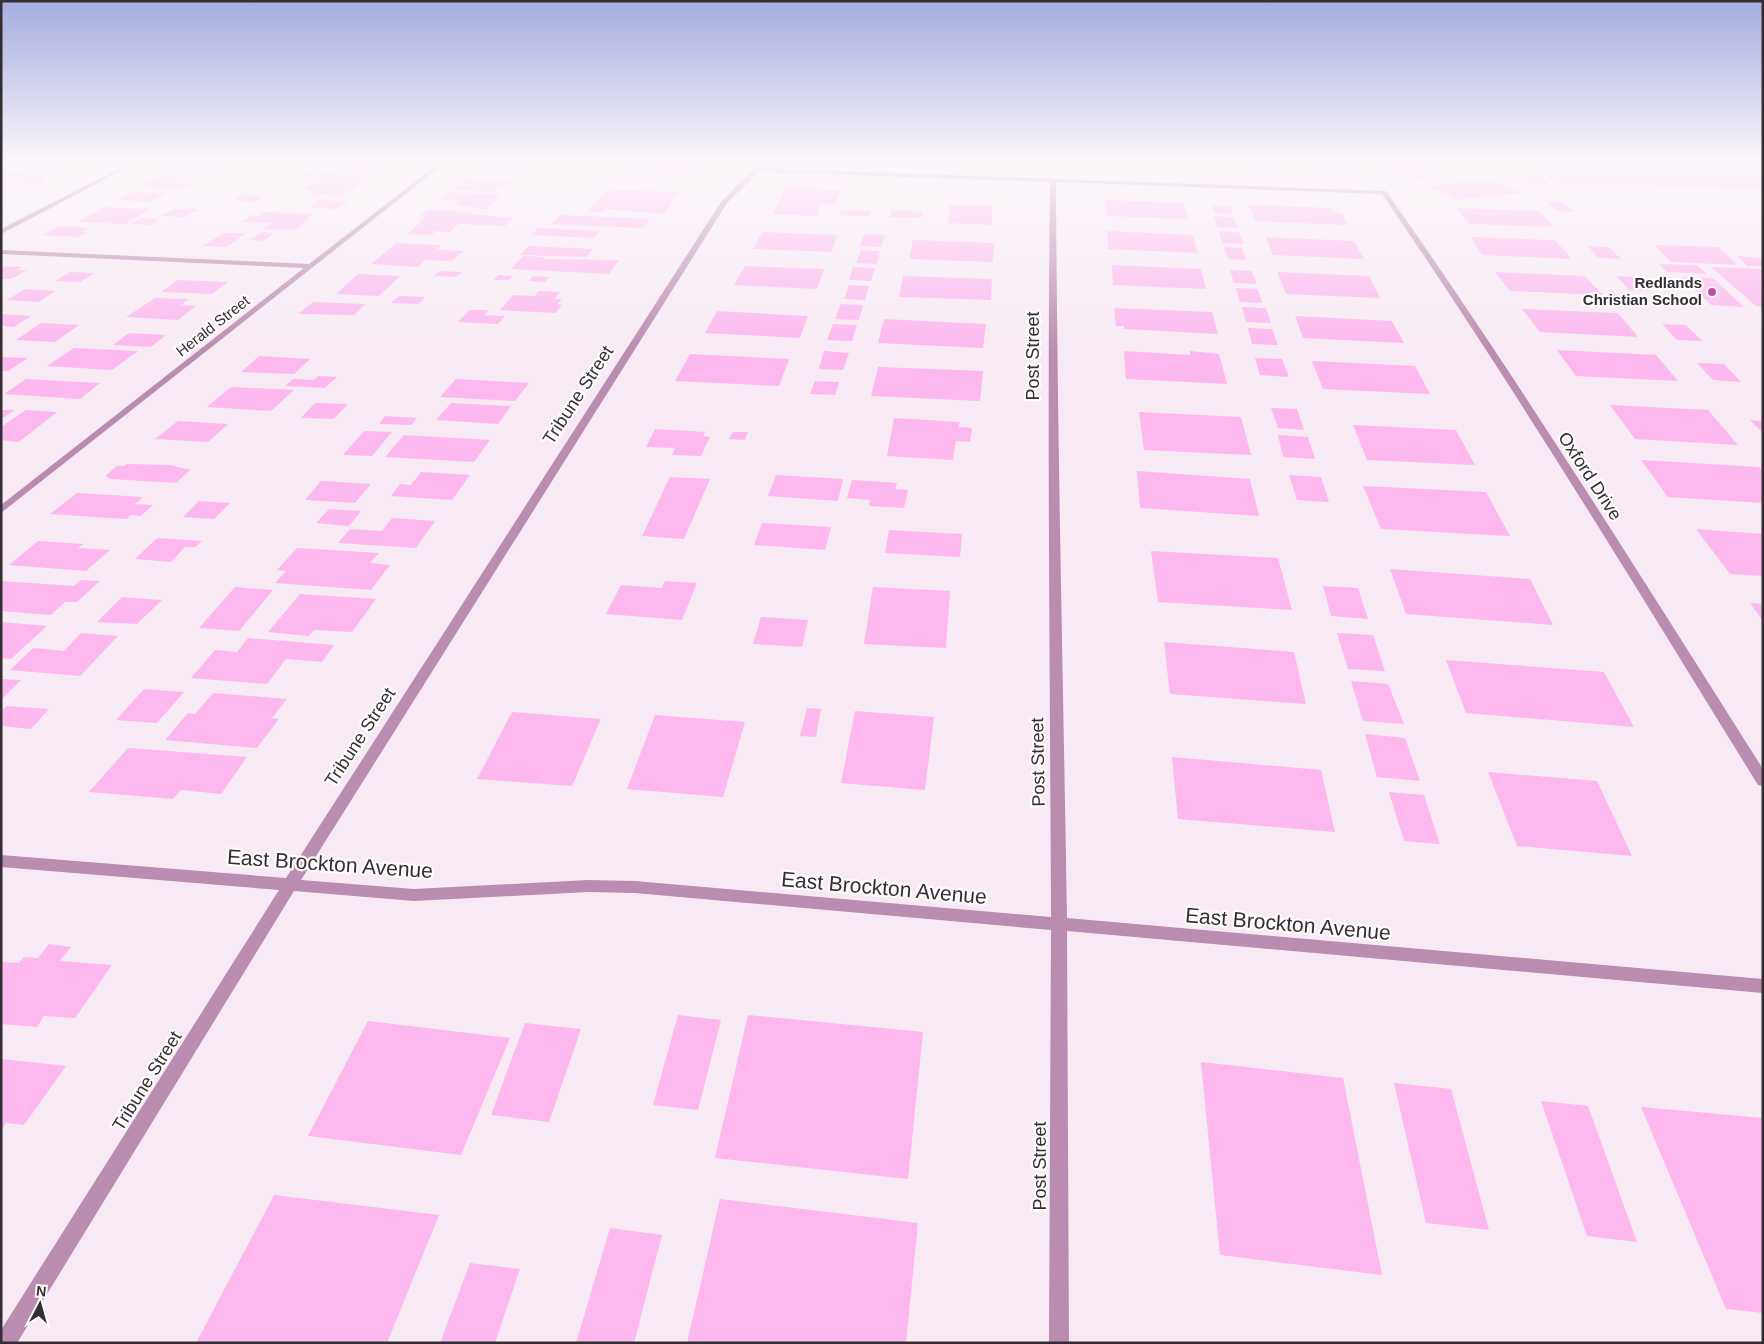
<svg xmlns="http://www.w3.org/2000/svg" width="1764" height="1344" font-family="Helvetica,sans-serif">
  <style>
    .green { fill: #f5c2e9 }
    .building { fill: #fdb8ee }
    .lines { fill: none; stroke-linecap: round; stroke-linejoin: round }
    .street { fill: #ba8cb0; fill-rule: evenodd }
    .poi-dot { fill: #bc4daa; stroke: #fefbfd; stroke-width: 2 }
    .labels { text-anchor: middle; stroke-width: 4.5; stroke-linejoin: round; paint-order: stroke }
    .far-poi-label { font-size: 15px; font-weight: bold; fill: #332e32; stroke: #fefbfd; text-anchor: end }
    .far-street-label { font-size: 15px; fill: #332e32; stroke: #fefbfd }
    .street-label { font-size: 18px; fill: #332e32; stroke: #fefbfd }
    .near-street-label { font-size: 21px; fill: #332e32; stroke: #fefbfd }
  </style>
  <rect width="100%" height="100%" fill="#f7eaf4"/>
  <!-- green -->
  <path class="green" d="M1533,163H1763V189L1552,182Z"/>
  <!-- building -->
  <path class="building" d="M179,163H232L215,173L165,171Z
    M488,163H523L515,170L519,171L516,174H475Z
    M628,163H706L697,175L684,176L621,172Z
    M1071,163H1114V166L1071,165Z
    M1145,163H1188L1189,168L1146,166Z
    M1232,163H1275L1279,171L1235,169Z
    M1304,163H1348L1353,170L1307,168Z
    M1384,163H1436L1424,181L1377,174Z
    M349,164L385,166L366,180L300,177L312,169L341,170Z
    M27,168L60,169L43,178H49L40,183L1,181V173L15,174Z
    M164,173L188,174L174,183L193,184L184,188L140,187Z
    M1522,175L1542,176L1552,186L1532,185Z
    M466,178L493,179H515L507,186H501L493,192L451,190Z
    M316,179L363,181L343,195L314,194L317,191H302Z
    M1491,179L1521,193L1456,200L1428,186Z
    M786,188L841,190L835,204L822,203L817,216L773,214Z
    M607,189L679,192L664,214L606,209L603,212H588Z
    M132,192L167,193L152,202L116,200Z
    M449,192L501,195L486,209L455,205L460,201L440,200Z
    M243,194L265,196L255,202L234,201Z
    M319,200L348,201L338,209L309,208Z
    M1105,200L1184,203L1188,219L1107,216Z
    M1547,201L1564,202L1574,212L1556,211Z
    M950,205L992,206V225L948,223Z
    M1249,205L1331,208L1334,212L1342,213L1348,225L1255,221Z
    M1212,206H1230L1233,214L1214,213Z
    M104,207L150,209L125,224L78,222Z
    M1456,208L1539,211L1554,227L1469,224Z
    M173,209H198L186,217L160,216Z
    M428,210L472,212L469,214L513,218L505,226L459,224L450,232L436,231L431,235L407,234L426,217L420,216Z
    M842,210L871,211L869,216L839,215Z
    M892,210L923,212L921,218L890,217Z
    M265,212L313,214L306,219H310L295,230L262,229L271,223L242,222L252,215L260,216Z
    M560,215L650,219L643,228L551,224Z
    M1214,216L1234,217L1238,228L1217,227Z
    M141,218L159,219L151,225L131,224Z
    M60,226L89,228L81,232H87L78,237L43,235Z
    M538,228L600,231L594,238L531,235Z
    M1107,231L1193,235L1197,253L1108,249Z
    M1219,231L1239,232L1244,244L1222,243Z
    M261,232L274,233L263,241L250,240Z
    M762,232L837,235L832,252L753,249Z
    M223,233H246L227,247L203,246Z
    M864,234L885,235L881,247L860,246Z
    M1266,237L1354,241L1364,259L1273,255Z
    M1471,237L1555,240L1572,259L1482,255Z
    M913,240L994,243L993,262L909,259Z
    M396,243L441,245L436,250L463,251L452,261L425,260L418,267L371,264Z
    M1654,245L1718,247L1738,265L1671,262Z
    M528,246L593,249L586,257L521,255Z
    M1588,246L1609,247L1621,259L1598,258Z
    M1224,247L1242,248L1246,260L1228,259Z
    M861,250L880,251L877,264L856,263Z
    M523,256L545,257L543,259L619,260L609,274L511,269Z
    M1737,256L1763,258V266H1747Z
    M1659,264L1697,265L1707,274L1667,272Z
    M1112,265L1201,269L1206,289L1113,285Z
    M1,266L22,267L18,270H27L11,279H1Z
    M745,266L824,269L817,289L734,285Z
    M853,267L875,268L871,281L849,280Z
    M1711,267L1763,269V307L1756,306Z
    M1230,270L1252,271L1257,284L1234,283Z
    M440,271L462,272L456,277L434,276Z
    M70,272L95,273L80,282L55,281Z
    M1277,272L1369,276L1380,298L1286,294Z
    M1495,272L1585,276L1603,295L1510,291Z
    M358,274L400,276L379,296L336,294Z
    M498,275L513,276L509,280H494Z
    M533,276L549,277L545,282L529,281Z
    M903,276L992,279L991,300L899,297Z
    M1616,276L1638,277L1652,291L1629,290Z
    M1681,277L1713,278L1744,307L1711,305Z
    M178,280L228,282L212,294L161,292Z
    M849,285L869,286L865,300L844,299Z
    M1236,288L1258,289L1262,303L1240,302Z
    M25,289L56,291L38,302L7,300Z
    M539,291L560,292L555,299H562L557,304L562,305L555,313L500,310L513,295L535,296Z
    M399,296L425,297L419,304L391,303Z
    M155,298L189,299L181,305L196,306L178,320L126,317Z
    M313,302L366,304L354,315L298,314Z
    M841,304L863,305L859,320L835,319Z
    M1242,307L1266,308L1271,323L1246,322Z
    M1114,308L1212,312L1218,334L1124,329V326H1116Z
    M1522,309L1618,313L1638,337L1540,332Z
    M469,310H488L485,315L505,316L498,324L458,322Z
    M717,311L808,316L800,338L705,333Z
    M1,314L31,316L14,327L1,326Z
    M1295,316L1392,321L1404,343L1303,338Z
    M884,319L986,324L983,348L878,343Z
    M41,323L79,325L55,342L16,340Z
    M833,324L857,325L852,341L827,340Z
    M1662,324L1686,325L1702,341L1677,340Z
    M1248,328L1272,329L1278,345L1252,344Z
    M129,333L166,335L151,347L113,345Z
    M74,348L138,351L112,370L47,366Z
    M1557,350L1656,355L1678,381L1576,376Z
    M824,351L849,353L843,370L819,369Z
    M1124,351L1190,355V351L1219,354L1227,384L1126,379Z
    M690,354L789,359L779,386L675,381Z
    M259,356L310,359L294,374L241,372Z
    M1,357L28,358L8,371H1Z
    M1255,358L1282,359L1289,377L1260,375Z
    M1312,361L1415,366L1430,394L1323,389Z
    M1697,363L1724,364L1741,382L1713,380Z
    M878,367L983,371L980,401L871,396Z
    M319,376L337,377L325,388L285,386L293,379L314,380Z
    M26,379L100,383L80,399L4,394Z
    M456,379L529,383L515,401L440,397Z
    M815,381L839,382L835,395L810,394Z
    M231,387L294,390L271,411L207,407Z
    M315,403L348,404L334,419L301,418Z
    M451,403L511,406L498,424L436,420Z
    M1610,405L1708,410L1738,445L1635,439Z
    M1271,408L1297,409L1304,430L1278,428Z
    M1,410H15L1,419Z
    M26,410L57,412L19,442L1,440V427Z
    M1139,412L1241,417L1251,455L1144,450Z
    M385,416L417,418L411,425L379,424Z
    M894,418L960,422L958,427L972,428L970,442L956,441L953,460L887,456Z
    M1750,420L1763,421V433Z
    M178,421L228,424L208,442L155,439Z
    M1353,425L1456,430L1475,465L1367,460Z
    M655,429L705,432L703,436L710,437L701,456L672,455L675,448L646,447Z
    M364,431L392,432L372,456L343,455Z
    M733,432H748L745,440L729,439Z
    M404,435L490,440L474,462L385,457Z
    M1278,435L1308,437L1315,459L1283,457Z
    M1641,460L1759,467L1763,471V503L1668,497Z
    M127,464L170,465L190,470L176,483L111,479L105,476L117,466H124Z
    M1137,471L1250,479L1259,516L1140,508Z
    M421,472L470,475L452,500L391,496L400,484L411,485Z
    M776,475L843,479L838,501L768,496Z
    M1289,475L1321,477L1329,502L1297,500Z
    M670,477L710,479L684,539L642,536Z
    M852,480L897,483L895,489L908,490L904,508L869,506L870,500L847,498Z
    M321,481L371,484L355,503L305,500Z
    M1363,486L1486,492L1510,536L1381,529Z
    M77,493L143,497L135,504L153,505L141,516L131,515L127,519L50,514Z
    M199,501L230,503L214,519L183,517Z
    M329,509L361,511L349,526L316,523Z
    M392,518L435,521L416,548L338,543L350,529L382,531Z
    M762,523L831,527L825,550L754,545Z
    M1696,529L1763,534V576L1730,574Z
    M889,530L962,534L960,557L885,553Z
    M157,538L202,541L195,547H185L171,562L135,559Z
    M38,541L83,544L78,548L110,550L86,571L9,565Z
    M297,548L379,553L370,563L390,565L371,590L275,583L286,571L277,570Z
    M1151,551L1278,558L1292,610L1158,602Z
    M1390,569L1530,579L1553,625L1406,614Z
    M81,580L100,581L77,602H65L51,615L1,611V581L74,586Z
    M665,581L697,583L682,620L606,614L621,585L662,588Z
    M1323,586L1358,588L1368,619L1331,616Z
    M235,587L273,590L239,631L199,628Z
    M873,587L950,591L946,648L864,644Z
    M300,594L376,599L352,632L314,630L309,636L268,632Z
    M122,597L162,600L137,624L97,622Z
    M1750,603L1763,604V621Z
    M761,617L808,620L802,647L753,644Z
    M1,622L47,626L11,659L1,658Z
    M81,633L118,636L80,676L10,670L33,648L64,651Z
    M1337,633L1373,635L1385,671L1348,669Z
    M248,638L334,645L322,662L286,659L267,684L191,678L215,650L237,652Z
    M1164,642L1294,652L1306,704L1170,694Z
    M1446,660L1604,672L1634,727L1466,713Z
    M1,679L21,680L1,700Z
    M1351,681L1388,684L1404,724L1363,721Z
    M144,689L184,692L157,723L116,720Z
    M213,693L287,699L272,718L279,719L257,748L165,740L188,713L195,714Z
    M7,706L49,709L31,729L1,726V711Z
    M807,708L821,709L816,737L800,736Z
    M855,711L934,717L925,790L841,783Z
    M512,712L601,719L572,786L477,779Z
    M655,715L745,722L723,797L627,789Z
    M1365,734L1405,738L1420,781L1377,777Z
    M128,748L247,757L221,794L181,790L173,799L89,792Z
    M1172,757L1321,770L1335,832L1178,819Z
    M1488,772L1597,781L1632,856L1517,846Z
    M1389,792L1424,795L1440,844L1404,841Z
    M49,944L71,947L60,961L112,965L75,1018L44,1016L37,1027L1,1024V962L19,963L24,957L38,958Z
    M678,1015L721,1020L698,1110L653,1105Z
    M748,1015L923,1032L908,1179L715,1158Z
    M368,1021L510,1038L461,1155L308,1136Z
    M525,1023L581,1029L549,1122L491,1115Z
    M1,1059L66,1066L24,1125L6,1123L1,1131Z
    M1201,1062L1343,1078L1382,1275L1220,1255Z
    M1394,1083L1451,1089L1489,1230L1426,1223Z
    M1541,1101L1588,1106L1637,1242L1587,1236Z
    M1641,1107L1763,1118V1313L1726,1309Z
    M274,1195L439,1215L387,1343H196Z
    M720,1199L918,1223L906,1343H687Z
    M610,1228L662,1235L634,1343H576Z
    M470,1263L520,1269L495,1343H440Z"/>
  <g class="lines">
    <!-- street -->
    <path class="street" d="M130,163H137L1,234V229Z
      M439,163H445L1,513V505L304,268L1,254V250L309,264Z
      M759,163H765L761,168L1386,191C1518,379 1640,575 1763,769V786L1758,785C1635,586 1514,386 1382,194L1056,182C1057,428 1063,673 1067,918L1763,979V993L1067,931L1069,1343H1049L1051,930L635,893L588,892L414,901L294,891L17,1343H1V1330L279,890L1,867V855L286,878L721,202ZM759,172L1050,182C1047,427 1050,672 1051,917L635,881L588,880L414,889L301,880L727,203Z"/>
  </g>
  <!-- sky -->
  <linearGradient id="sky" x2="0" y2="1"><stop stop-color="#a5ace0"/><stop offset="0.46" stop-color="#fbf6fa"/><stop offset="1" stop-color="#fbf6fa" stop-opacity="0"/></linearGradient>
  <rect width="1764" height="351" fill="url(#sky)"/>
  <!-- markers -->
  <circle class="poi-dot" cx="1712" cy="292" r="5"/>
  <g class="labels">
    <!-- far-poi labels -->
    <g class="far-poi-label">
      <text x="1702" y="288">Redlands<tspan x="1702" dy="17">Christian School</tspan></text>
    </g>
    <!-- far-street labels -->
    <g class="far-street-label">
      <text transform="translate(213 326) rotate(-38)" y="5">Herald Street</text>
    </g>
    <!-- street labels -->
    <g class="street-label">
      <text transform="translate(1033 356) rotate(-90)" y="6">Post Street</text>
      <text transform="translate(578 395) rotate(-57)" y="6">Tribune Street</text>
      <text transform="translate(1590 476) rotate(57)" y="6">Oxford Drive</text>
      <text transform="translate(360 737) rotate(-57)" y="6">Tribune Street</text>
      <text transform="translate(1038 762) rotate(-91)" y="6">Post Street</text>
      <text transform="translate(147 1081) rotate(-58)" y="6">Tribune Street</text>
      <text transform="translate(1040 1166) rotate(-90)" y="6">Post Street</text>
    </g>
    <!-- near-street labels -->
    <g class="near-street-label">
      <text transform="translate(330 864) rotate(4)" y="7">East Brockton Avenue</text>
      <text transform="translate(884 888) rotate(5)" y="7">East Brockton Avenue</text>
      <text transform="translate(1288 924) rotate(5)" y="7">East Brockton Avenue</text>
    </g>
  </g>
  <!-- border -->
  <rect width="1764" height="1344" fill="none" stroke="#332e32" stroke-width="5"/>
  <!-- north arrow -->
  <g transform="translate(40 1304) rotate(6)" stroke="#fefbfd" stroke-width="4" paint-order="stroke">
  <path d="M0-4L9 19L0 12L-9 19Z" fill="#332e32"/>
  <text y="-8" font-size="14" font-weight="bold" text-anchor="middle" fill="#332e32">N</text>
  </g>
</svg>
